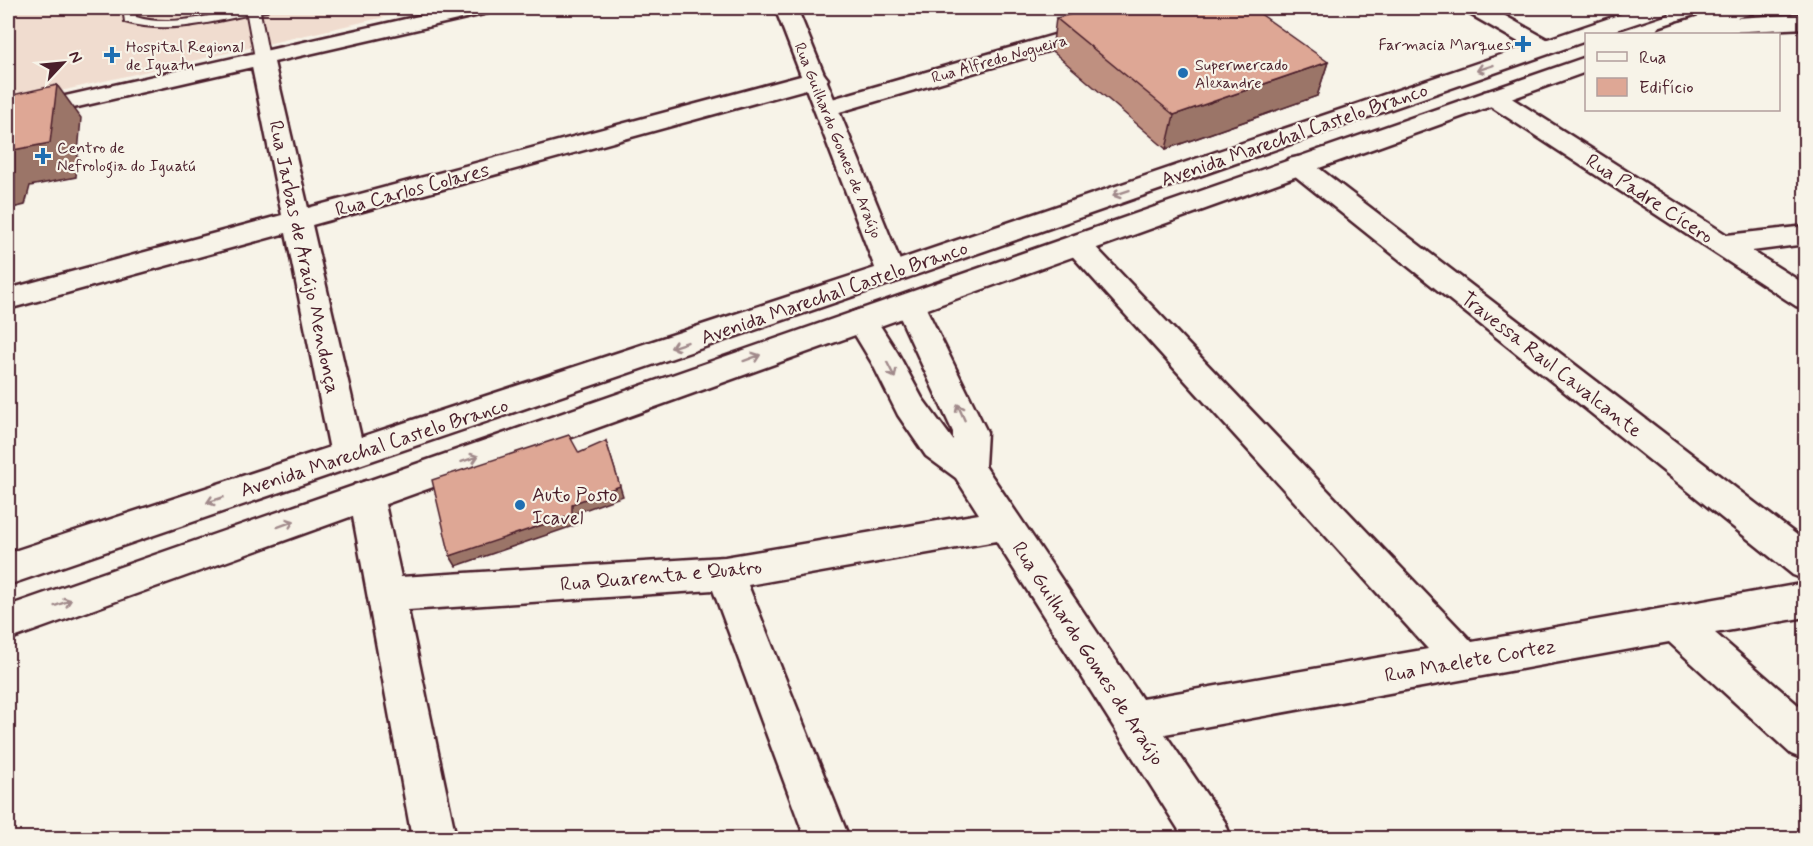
<svg xmlns="http://www.w3.org/2000/svg" width="1813" height="846" font-family="Mynerve,sans-serif">
  <style>
    .built { fill: #f0dccf }
    .lines { fill: none; stroke-linecap: round; stroke-linejoin: round }
    .lane-casing { stroke: #4a1f2b; stroke-width: 4 }
    .street-casing { stroke: #4a1f2b; stroke-width: 5 }
    .secondary-casing { stroke: #4a1f2b; stroke-width: 5 }
    .primary-casing { stroke: #4a1f2b; stroke-width: 5 }
    .lane { fill: #f7f3e8; fill-rule: evenodd }
    .street { fill: #f7f3e8; fill-rule: evenodd }
    .secondary { fill: #f7f3e8; fill-rule: evenodd }
    .primary { fill: #f7f3e8; fill-rule: evenodd }
    .wall { fill: #bf9080; stroke: #4a1f2b; stroke-width: 1.5 }
    .shaded-wall { fill: #9b7568; stroke: #4a1f2b; stroke-width: 1.5 }
    .building { fill: #dea795; stroke: #4a1f2b; stroke-width: 1.5 }
    .oneway { stroke: #a0898a }
    .poi-dot { fill: #1f6fb2; stroke: #f7f3e8; stroke-width: 2 }
    .labels { text-anchor: middle; stroke-width: 4.5; stroke-linejoin: round; paint-order: stroke }
    .far-poi-label { font-size: 16px; fill: #4a1f2b; stroke: #f7f3e8; text-anchor: start }
    .far-street-label { font-size: 16px; fill: #4a1f2b; stroke: #f7f3e8 }
    .street-label { font-size: 20px; fill: #4a1f2b; stroke: #f7f3e8 }
    .poi-label { font-size: 20px; fill: #4a1f2b; stroke: #f7f3e8; text-anchor: start }
  </style>
  <rect width="100%" height="100%" fill="#f7f3e8"/>
  <filter id="ink" filterUnits="userSpaceOnUse"><feTurbulence type="fractalNoise" baseFrequency=".0167" numOctaves="2"/><feDisplacementMap in="SourceGraphic" scale="12" xChannelSelector="R" yChannelSelector="G"/><feConvolveMatrix kernelMatrix="1 2 1 2 8 2 1 2 1" color-interpolation-filters="sRGB"/></filter>
  <g filter="url(#ink)">
    <!-- built -->
    <path class="built" d="M8,8H424L8,103Z"/>
    <g class="lines">
      <defs>
        <path id="lane" d="M123,8H135L136,17C178,30 225,8 268,8L267,11L260,12L269,58L262,62L255,58L247,15C207,23 166,34 125,22Z"/>
        <path id="street" d="M454,8H491L488,13L274,62L308,208L808,74L816,72L824,74L828,79L824,84L312,225L365,455L360,464L348,468L336,464L331,455L286,233L8,309V289L282,215L252,67L8,123V109Z
          M1148,8H1181L1178,13L836,113L827,115L818,113L815,108L818,103Z
          M1465,8H1491L1552,42L1555,47L1552,52L1544,54L1536,52L1468,13Z
          M1806,14V28L1688,34L1677,33L1674,28L1677,23L1685,21Z
          M1493,90L1502,92L1727,235L1806,226V244L1752,251L1806,285V309L1796,306L1484,102L1481,97L1484,92Z
          M1298,157L1307,159L1806,542V580L1793,575L1289,171L1285,165L1289,159Z
          M1077,235L1087,238L1472,642L1806,583V617L1715,633L1806,712V760L1791,754L1669,642L1165,734L1225,822L1231,838H1184L996,541L748,585L849,838H805L713,590L408,610L456,838H412L349,495L354,485L366,481L378,485L383,495L401,577L725,557L979,514L956,478L926,456L898,415L872,363L846,320L850,313L861,309L872,313L897,352L922,398L953,440V432L894,304L898,297L909,294L920,297L924,304L987,432L985,466L1142,699L1428,649L1067,250L1063,244L1067,238Z"/>
        <path id="secondary" d="M775,8H797L905,273L901,280L891,283L881,280L877,273Z"/>
        <path id="primary" d="M1639,8H1670L1667,13L1604,34H1586V41L901,280L8,585V553L881,266Z
          M1724,8H1755L1752,13L1688,34H1657L1660,29Z
          M1586,57V72L8,640V606Z"/>
      </defs>
      <!-- lane casing -->
      <use href="#lane" class="lane-casing"/>
      <!-- street casing -->
      <use href="#street" class="street-casing"/>
      <!-- secondary casing -->
      <use href="#secondary" class="secondary-casing"/>
      <!-- primary casing -->
      <use href="#primary" class="primary-casing"/>
      <!-- lane -->
      <use href="#lane" class="lane"/>
      <!-- street -->
      <use href="#street" class="street"/>
      <!-- secondary -->
      <use href="#secondary" class="secondary"/>
      <!-- primary -->
      <use href="#primary" class="primary"/>
    </g>
    <!-- wall -->
    <path class="wall" d="M1056,18L1328,62L1317,96L1166,149L1052,51Z"/>
    <!-- shaded-wall -->
    <path class="shaded-wall" d="M1328,62L1317,96L1166,149L1174,115Z
      M57,85L81,118L76,177L30,186L25,205L8,209V151Z
      M606,441L623,496L576,513V525L456,566L450,556L572,504Z"/>
    <!-- building -->
    <path class="building" d="M1096,8H1252L1328,62L1174,115L1056,18Z
      M57,85L50,143L8,151V96Z
      M569,435L579,453L606,441L620,486L572,504V515L450,556L432,480Z"/>
    <!-- one-way arrows -->
    <defs><path id="oneway-shaft" d="M-6 0H5M1.5-3L5.5 0L1.5 3" fill="none" stroke-width="1.6" stroke-linecap="round" stroke-linejoin="round" transform="scale(1.5)"/></defs>
    <g class="oneway">
      <use href="#oneway-shaft" transform="translate(1485 68) rotate(161)"/>
      <use href="#oneway-shaft" transform="translate(1121 193) rotate(161)"/>
      <use href="#oneway-shaft" transform="translate(679 345) rotate(161)"/>
      <use href="#oneway-shaft" transform="translate(752 358) rotate(-20)"/>
      <use href="#oneway-shaft" transform="translate(891 370) rotate(63)"/>
      <use href="#oneway-shaft" transform="translate(961 412) rotate(-114)"/>
      <use href="#oneway-shaft" transform="translate(470 459) rotate(-19)"/>
      <use href="#oneway-shaft" transform="translate(215 500) rotate(161)"/>
      <use href="#oneway-shaft" transform="translate(286 524) rotate(-20)"/>
      <use href="#oneway-shaft" transform="translate(63 603) rotate(-20)"/>
    </g>
  </g>
  <!-- markers -->
  <g class="poi-dot">
    <path d="M1520 35h6v6h6v6h-6v6h-6v-6h-6v-6h6z"/>
    <path d="M109 46h6v6h6v6h-6v6h-6v-6h-6v-6h6z"/>
    <circle cx="1183" cy="73" r="6"/>
    <path d="M40 147h6v6h6v6h-6v6h-6v-6h-6v-6h6z"/>
    <circle cx="520" cy="505" r="6"/>
  </g>
  <g class="labels">
    <!-- far-poi labels -->
    <g class="far-poi-label">
      <text x="1511" y="50" text-anchor="end">Farmacia Marques</text>
      <text x="126" y="52">Hospital Regional<tspan x="126" dy="18">de Iguatu</tspan></text>
      <text x="1195" y="70">Supermercado<tspan x="1195" dy="18">Alexandre</tspan></text>
      <text x="57" y="153">Centro de<tspan x="57" dy="18">Nefrologia do Iguatú</tspan></text>
    </g>
    <!-- far-street labels -->
    <g class="far-street-label">
      <text transform="translate(999 58) rotate(-16)" y="6">Rua Alfredo Nogueira</text>
      <text transform="translate(839 140) rotate(68)" y="6">Rua Guilhardo Gomes de Araújo</text>
    </g>
    <!-- street labels -->
    <g class="street-label">
      <text transform="translate(1294 134) rotate(-19)" y="7">Avenida Marechal Castelo Branco</text>
      <text transform="translate(412 189) rotate(-15)" y="7">Rua Carlos Colares</text>
      <text transform="translate(1650 198) rotate(33)" y="7">Rua Padre Cícero</text>
      <text transform="translate(305 257) rotate(78)" y="7">Rua Jarbas de Araújo Mendonça</text>
      <text transform="translate(834 292) rotate(-19)" y="7">Avenida Marechal Castelo Branco</text>
      <text transform="translate(1552 364) rotate(38)" y="7">Travessa Raul Cavalcante</text>
      <text transform="translate(374 447) rotate(-18)" y="7">Avenida Marechal Castelo Branco</text>
      <text transform="translate(661 575) rotate(-5)" y="7">Rua Quarenta e Quatro</text>
      <text transform="translate(1089 653) rotate(57)" y="7">Rua Guilhardo Gomes de Araújo</text>
      <text transform="translate(1470 660) rotate(-10)" y="7">Rua Maelete Cortez</text>
    </g>
    <!-- poi labels -->
    <g class="poi-label">
      <text x="532" y="501">Auto Posto<tspan x="532" dy="23">Icavel</tspan></text>
    </g>
  </g>
  <!-- margin -->
  <rect width="1813" height="846" fill="none" stroke="#f7f3e8" stroke-width="30"/>
  <rect x="15" y="15" width="1783" height="816" fill="none" stroke="#4a1f2b" stroke-width="2" filter="url(#ink)"/>
  <!-- legend -->
  <rect x="1585" y="33" width="195" height="78" fill="#f7f3e8" stroke="#b29e9c" stroke-width="1.5"/>
  <rect x="1597" y="52" width="30" height="9" fill="#f7f3e8" stroke="#b29e9c" stroke-width="1.5"/>
  <text x="1639" y="63" font-size="18" fill="#4a1f2b">Rua</text>
  <rect x="1597" y="78" width="30" height="18" fill="#dea795" stroke="#b29e9c" stroke-width="1.5"/>
  <text x="1639" y="93" font-size="18" fill="#4a1f2b">Edifício</text>
  <!-- north arrow -->
  <g transform="translate(63 63) rotate(64)" stroke="#f7f3e8" stroke-width="4.5" paint-order="stroke">
  <path d="M0-4.5L10 22L0 15L-10 22Z" fill="#4a1f2b"/>
  <text y="-9" font-size="16" font-weight="bold" text-anchor="middle" fill="#4a1f2b">N</text>
  </g>
</svg>
